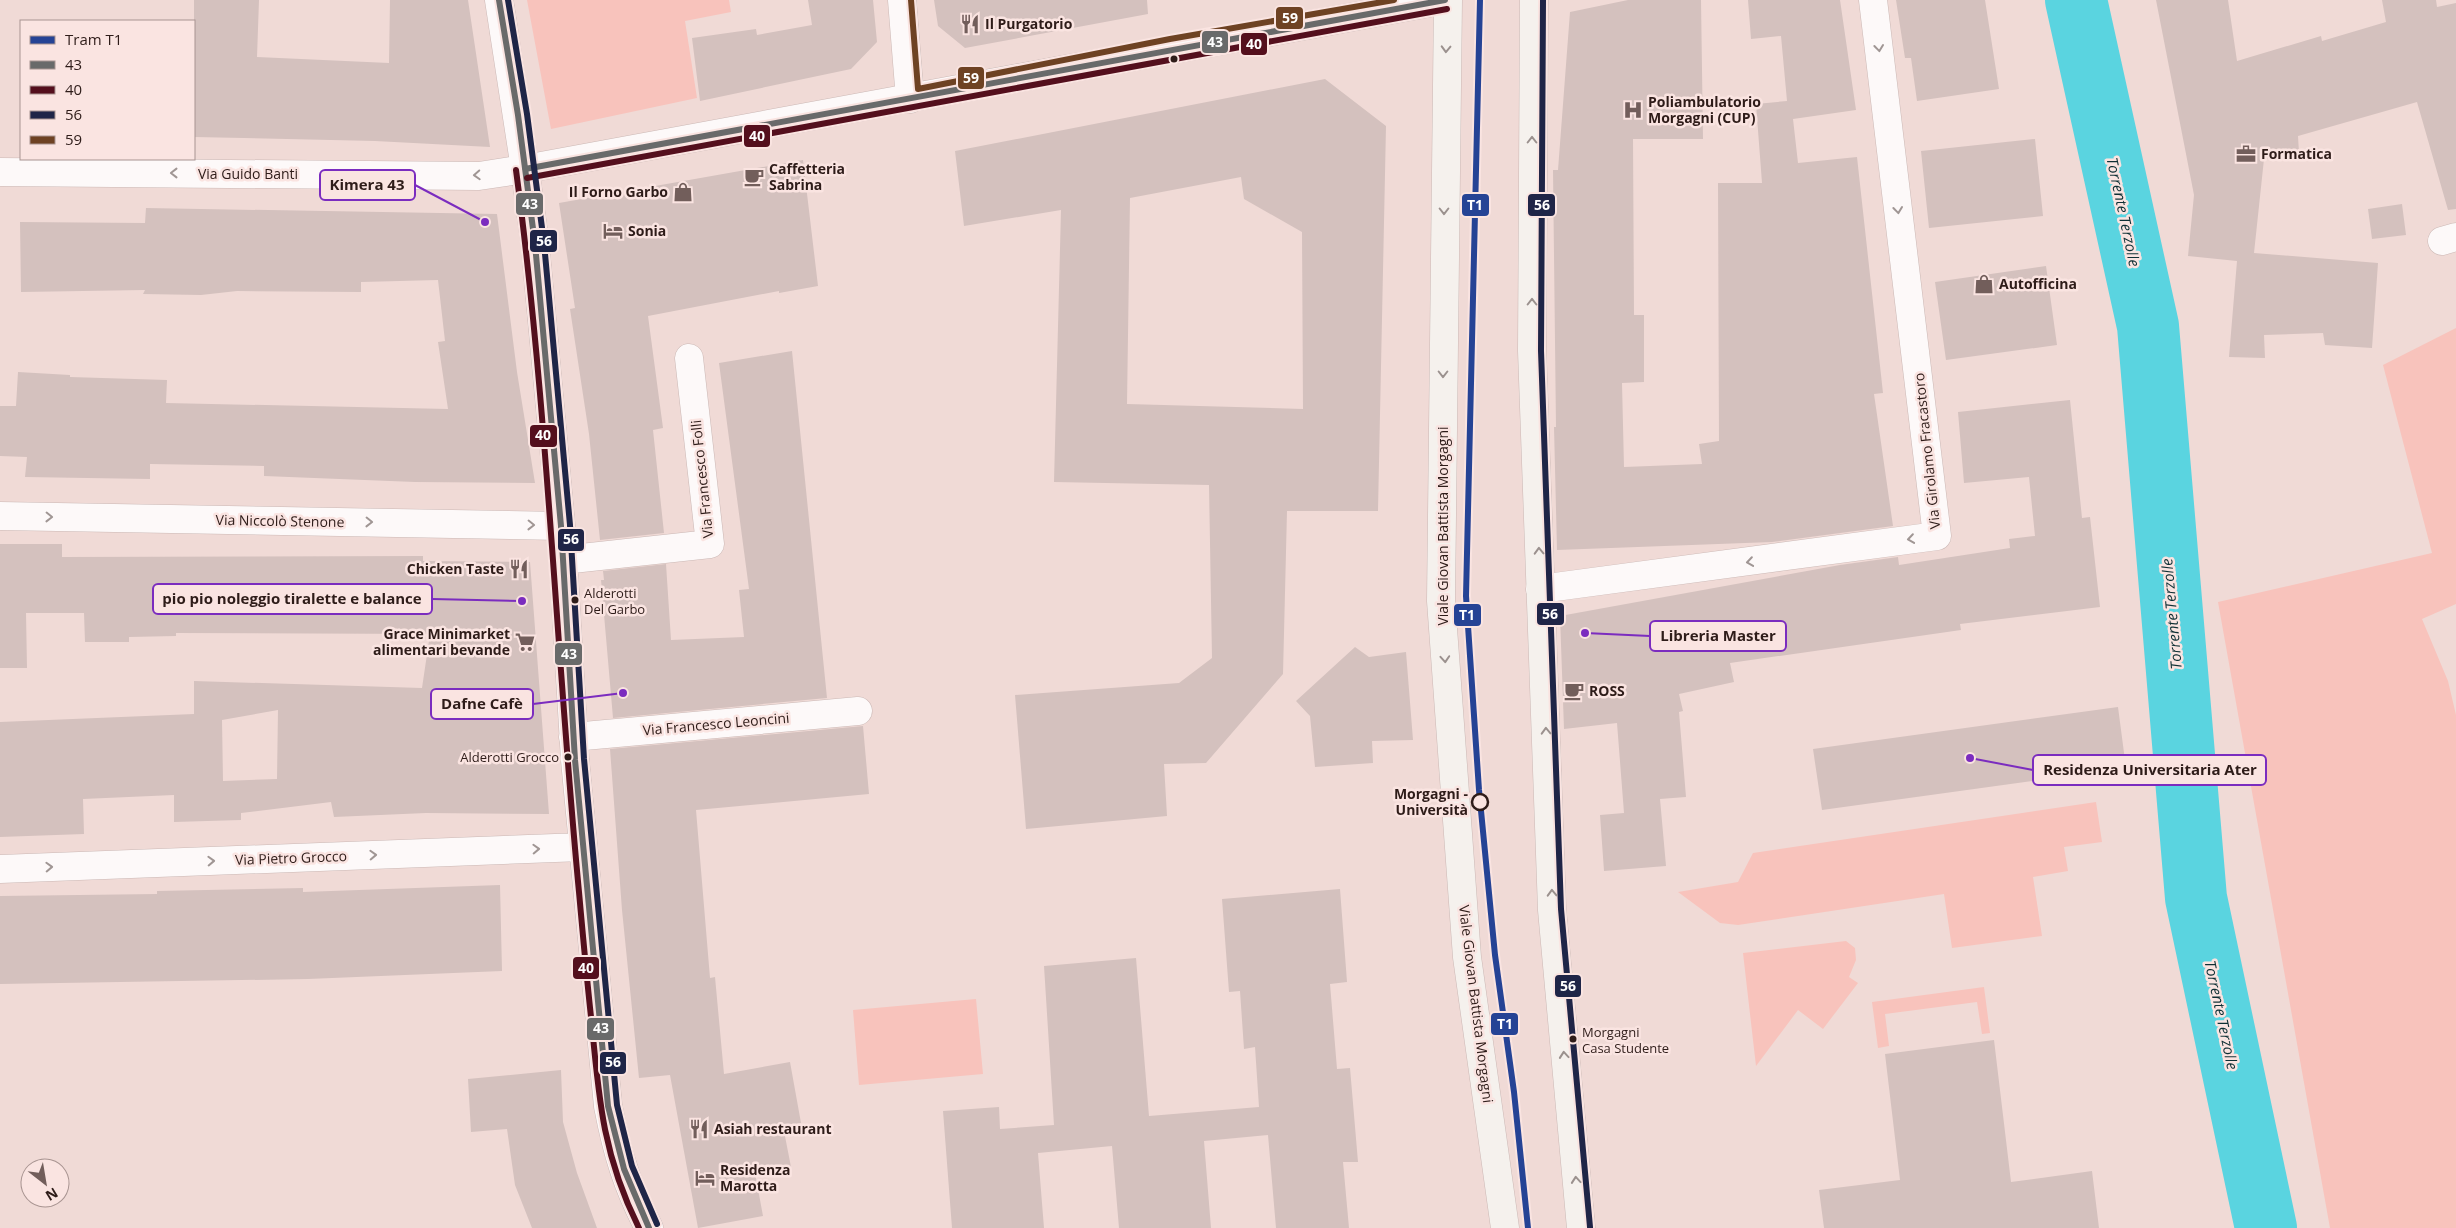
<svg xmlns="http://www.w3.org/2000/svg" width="2456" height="1228" font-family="'Open Sans',sans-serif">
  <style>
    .green { fill: #f8c3bc }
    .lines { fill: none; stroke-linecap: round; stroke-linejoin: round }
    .river { stroke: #5ad4e0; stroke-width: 62 }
    .building { fill: #d4c1be; fill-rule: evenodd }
    .minor-casing { stroke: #cbb8b5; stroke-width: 29 }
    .tertiary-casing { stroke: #cbb8b5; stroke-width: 29 }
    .secondary-casing { stroke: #cbb8b5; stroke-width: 29 }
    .minor { stroke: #fdf9f9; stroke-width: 28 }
    .tertiary { stroke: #fdf9f9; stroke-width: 28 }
    .secondary { stroke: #f5f1ed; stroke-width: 28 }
    .bus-1-casing { stroke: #fae4e1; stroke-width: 10 }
    .bus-2-casing { stroke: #fae4e1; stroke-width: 10 }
    .bus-3-casing { stroke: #fae4e1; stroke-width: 10 }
    .bus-4-casing { stroke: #fae4e1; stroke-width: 10 }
    .bus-1 { stroke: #696a6a; stroke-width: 6 }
    .bus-2 { stroke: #540f1d; stroke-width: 6 }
    .bus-3 { stroke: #1f2547; stroke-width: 6 }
    .bus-4 { stroke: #6e4223; stroke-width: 6 }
    .tram-1-casing { stroke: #fae4e1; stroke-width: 10 }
    .tram-1 { stroke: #254395; stroke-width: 6 }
    .oneway { stroke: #a09694 }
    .oneway2 { stroke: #9b918e }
    .bus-dot { fill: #2e1c19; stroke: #fae4e1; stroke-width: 2 }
    .stop-dot { fill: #fae4e1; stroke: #2e1c19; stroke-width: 2.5 }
    .labels { text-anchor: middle; stroke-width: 5; stroke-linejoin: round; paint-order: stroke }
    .bus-label { font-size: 13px; fill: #2e1c19; stroke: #fae4e1; text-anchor: start }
    .poi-label { font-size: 14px; font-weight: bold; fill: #2e1c19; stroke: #fae4e1; text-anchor: start }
    .street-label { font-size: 14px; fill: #2e1c19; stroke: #fae4e1 }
    .stop-label { font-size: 14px; font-weight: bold; fill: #2e1c19; stroke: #fae4e1; text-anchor: end }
    .water-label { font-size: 15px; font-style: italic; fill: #0e2f34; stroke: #fae4e1 }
    .leader { fill: none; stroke: #7b2cbf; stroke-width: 2 }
    .callout-dot { fill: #7b2cbf; stroke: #fae4e1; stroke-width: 2 }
    .callout { fill: #fae4e1; stroke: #7b2cbf; stroke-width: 2 }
    .callout-label { font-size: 15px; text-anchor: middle; font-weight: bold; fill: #2e1c19 }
    .line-badge { stroke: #fae4e1; stroke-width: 2 }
    .badge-label { font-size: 14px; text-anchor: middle; font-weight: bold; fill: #fff }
  </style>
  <rect width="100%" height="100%" fill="#f0dad6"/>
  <!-- green -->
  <path class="green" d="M527,0H729L731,12L685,21L697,98L551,129Z
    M2456,328V604L2422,619L2448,681L2456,715V1228H2330L2218,602L2432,553L2383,365Z
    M2096,802L2102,842L2064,847L2068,871L2033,877L2042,936L1952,948L1944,894L1738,925L1720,923L1678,892L1738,882L1753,853Z
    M1846,941L1855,948L1856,960L1849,977L1858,983L1823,1029L1798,1010L1756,1066L1743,953Z
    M1984,987L1990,1033L1982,1034L1977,1002L1885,1014L1889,1046L1878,1048L1872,1002Z
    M976,999L983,1074L859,1085L853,1010Z"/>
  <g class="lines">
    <!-- river -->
    <path class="river" d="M2076,0L2148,326L2196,898L2266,1228"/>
  </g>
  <!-- building -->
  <path class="building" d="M194,0H259L257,57L389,63L390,0H468L490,147L375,141L194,137Z
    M808,0H873L877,42L851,69L700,101L692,38L756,29L757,35L812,25Z
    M934,0H1147L1148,14L965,48L938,26Z
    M1628,0H1701L1703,139H1633L1634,315H1644V382L1622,383L1624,467L1702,464L1699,444L1719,441L1718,183H1762L1756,104L1787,101L1781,36L1751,39L1748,0H1840L1856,110L1793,119L1798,163L1857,157L1883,393L1874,394L1893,526L1772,542L1557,550L1554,427H1556L1553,170H1558L1570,12Z
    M1896,0H1985L1999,89L1917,101L1911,58H1905Z
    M2156,0H2228L2237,61L2321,36L2322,41L2386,22L2382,0H2436L2437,7L2456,3V209L2448,210L2417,102L2298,136L2299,153L2264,159L2254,253L2378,263L2372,348L2325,345L2323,333L2264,335L2265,358L2229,357L2237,261L2188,256L2194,195Z
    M1325,79L1386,126L1378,511H1287L1283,674L1206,763L1164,764L1167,816L1026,829L1015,695L1179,683L1212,658L1209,485L1054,482L1061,210L964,226L955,151ZM1241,177L1244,199L1302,232L1303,409L1127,404L1130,198Z
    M2035,139L2043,216L1929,228L1921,151Z
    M803,160L818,286L779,293V291L648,316L663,428L653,430L664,533L600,540L589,434L570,309L575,308L559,203Z
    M2402,204L2406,235L2372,239L2368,209Z
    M146,208L497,214L517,372L535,483L415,482L264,476V466L150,464V479L25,477L27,457L0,456V406H16L18,372L70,375V377L167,380L166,403L448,409L438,342L445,341L438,280L361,282V292L237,291L201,295L143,294L145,290L21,292L20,222L145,223Z
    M2046,266L2057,345L1946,360L1935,282Z
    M792,351L827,698L613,718L601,580H604L603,571L666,564L671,640L744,637L739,590L749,589L719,363Z
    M2070,400L2082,518L2090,517L2100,607L1960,624L1961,630L1730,663L1734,682L1679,694L1683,711L1679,712L1686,797L1660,799L1666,866L1604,871L1600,815L1624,813L1617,723L1564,729L1560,616L1840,565L1898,557L1899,565L2010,548L2009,539L2035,536L2029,477L1964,483L1958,412Z
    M0,544H62V557L423,556V561L530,562L549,814L426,813L334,817L331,802L241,813V820L174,822V795L83,799L84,834L0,837V722L194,714V681L422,688L430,634L176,633V636L129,637V642H85L84,613H26L27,668H0ZM278,710L277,779L223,781L222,720Z
    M1355,647L1369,657L1406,652L1413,740L1372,741L1373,763L1315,767L1310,716L1296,701Z
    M2118,707L2126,768L1822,810L1813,749Z
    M863,726L869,794L696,810L710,978L715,977L724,1074L790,1062L801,1123L783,1126L791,1167L755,1173L763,1216L698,1228L670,1075L639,1078L622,910L610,749Z
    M500,885L502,971L308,979L0,984V896L157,894V891L303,888V892Z
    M1340,889L1347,982L1330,984L1337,1069L1350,1068L1358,1162H1343L1349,1228H1276L1268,1135L1204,1141L1211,1228H1119L1112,1146L1038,1153L1044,1228H952L943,1111L999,1107L1000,1129L1054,1125L1044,966L1136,958L1149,1116L1259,1107L1255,1047L1244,1049L1240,991L1229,992L1222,899Z
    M1994,1040L2011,1182L2092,1171L2099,1228H1824L1819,1190L1900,1180L1885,1054Z
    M561,1070L563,1122L577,1173L597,1228H532L515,1185L507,1129L471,1132L468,1079Z"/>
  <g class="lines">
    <defs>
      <path id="minor" d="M902,0L910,99
        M0,172L479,176L525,169L535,244L561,526L575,760L608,1106C617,1153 627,1186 649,1228
        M2442,241L2456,237
        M0,516L561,526
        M563,560L710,544L689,358
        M1540,589L1937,536L1873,0
        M573,737L858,711
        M0,869L582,847"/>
      <path id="tertiary" d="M499,0L525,169C832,113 1138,55 1445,0"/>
      <path id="secondary" d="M1448,0L1441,601L1467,957L1505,1228
        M1534,0L1532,351L1552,910L1581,1228"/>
    </defs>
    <!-- minor casing -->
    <use href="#minor" class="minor-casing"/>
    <!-- tertiary casing -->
    <use href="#tertiary" class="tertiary-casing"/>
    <!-- secondary casing -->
    <use href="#secondary" class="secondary-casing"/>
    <!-- minor -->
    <use href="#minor" class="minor"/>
    <!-- tertiary -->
    <use href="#tertiary" class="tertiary"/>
    <!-- secondary -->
    <use href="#secondary" class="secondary"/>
    <defs>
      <path id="bus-1" d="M499,0L518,115L535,244L561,526L575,760L608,1106L624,1169L649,1228
        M525,169L1445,0"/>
      <path id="bus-2" d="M516,170C548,410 556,652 579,892C583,937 587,981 592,1026C599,1102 604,1158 639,1228
        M527,178L1447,9"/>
      <path id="bus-3" d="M508,0L527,114L544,243L570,525L584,759L617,1105L632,1166L657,1224
        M1543,0L1541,351L1561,909L1590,1227"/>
      <path id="bus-4" d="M911,0L918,89L1170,39L1394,0"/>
    </defs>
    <!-- bus-1 casing -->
    <use href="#bus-1" class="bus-1-casing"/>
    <!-- bus-2 casing -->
    <use href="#bus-2" class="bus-2-casing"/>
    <!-- bus-3 casing -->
    <use href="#bus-3" class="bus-3-casing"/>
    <!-- bus-4 casing -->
    <use href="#bus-4" class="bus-4-casing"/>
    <!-- bus-1 -->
    <use href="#bus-1" class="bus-1"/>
    <!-- bus-2 -->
    <use href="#bus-2" class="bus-2"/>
    <!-- bus-3 -->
    <use href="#bus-3" class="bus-3"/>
    <!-- bus-4 -->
    <use href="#bus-4" class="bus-4"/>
    <defs>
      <path id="tram-1" d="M1480,0L1466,596L1479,790L1495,955L1514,1092L1528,1228"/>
    </defs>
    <!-- tram-1 casing -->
    <use href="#tram-1" class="tram-1-casing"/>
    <!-- tram-1 -->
    <use href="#tram-1" class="tram-1"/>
  </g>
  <!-- one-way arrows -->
  <defs><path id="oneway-chevron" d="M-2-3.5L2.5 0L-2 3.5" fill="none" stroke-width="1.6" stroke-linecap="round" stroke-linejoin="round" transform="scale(1.25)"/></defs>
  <g class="oneway">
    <use href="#oneway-chevron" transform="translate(1879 48) rotate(83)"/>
    <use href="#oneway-chevron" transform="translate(174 173) rotate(-180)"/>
    <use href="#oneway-chevron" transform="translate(477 175) rotate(177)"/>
    <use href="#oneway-chevron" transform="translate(1898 210) rotate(83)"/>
    <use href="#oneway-chevron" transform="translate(49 517) rotate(1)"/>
    <use href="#oneway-chevron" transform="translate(369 522) rotate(1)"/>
    <use href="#oneway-chevron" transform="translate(531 525) rotate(1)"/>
    <use href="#oneway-chevron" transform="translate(1911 539) rotate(172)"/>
    <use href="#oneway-chevron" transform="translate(1750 562) rotate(172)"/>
    <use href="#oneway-chevron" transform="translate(536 849) rotate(-2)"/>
    <use href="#oneway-chevron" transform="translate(373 855) rotate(-2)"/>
    <use href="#oneway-chevron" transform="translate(211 861) rotate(-2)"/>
    <use href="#oneway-chevron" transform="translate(49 867) rotate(-2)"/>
  </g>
  <g class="oneway2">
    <use href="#oneway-chevron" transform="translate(1446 49) rotate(92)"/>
    <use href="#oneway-chevron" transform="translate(1532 140) rotate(-90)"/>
    <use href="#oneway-chevron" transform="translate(1444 211) rotate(90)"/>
    <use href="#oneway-chevron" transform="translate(1532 302) rotate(-90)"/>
    <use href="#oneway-chevron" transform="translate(1443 374) rotate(90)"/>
    <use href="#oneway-chevron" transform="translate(1539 551) rotate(-92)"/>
    <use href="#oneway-chevron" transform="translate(1445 659) rotate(86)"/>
    <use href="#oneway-chevron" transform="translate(1546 731) rotate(-92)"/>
    <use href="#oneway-chevron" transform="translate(1552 893) rotate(-92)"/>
    <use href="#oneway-chevron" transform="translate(1564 1055) rotate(-95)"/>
    <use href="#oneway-chevron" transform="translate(1576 1180) rotate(-95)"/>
  </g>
  <!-- icons -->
  <defs>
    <symbol id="restaurant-bare" viewBox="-9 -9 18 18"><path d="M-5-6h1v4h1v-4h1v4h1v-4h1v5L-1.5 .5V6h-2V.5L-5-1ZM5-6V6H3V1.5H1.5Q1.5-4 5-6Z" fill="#725e5b" stroke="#fae4e1" stroke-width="2.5" paint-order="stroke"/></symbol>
    <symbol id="hospital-bare" viewBox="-9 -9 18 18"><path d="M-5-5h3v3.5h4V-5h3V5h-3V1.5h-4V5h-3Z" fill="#725e5b" stroke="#fae4e1" stroke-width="2.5" paint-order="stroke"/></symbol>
    <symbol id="office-bare" viewBox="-9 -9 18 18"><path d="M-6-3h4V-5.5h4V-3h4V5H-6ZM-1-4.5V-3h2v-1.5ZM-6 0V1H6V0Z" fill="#725e5b" stroke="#fae4e1" stroke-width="2.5" paint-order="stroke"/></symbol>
    <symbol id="cafe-bare" viewBox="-9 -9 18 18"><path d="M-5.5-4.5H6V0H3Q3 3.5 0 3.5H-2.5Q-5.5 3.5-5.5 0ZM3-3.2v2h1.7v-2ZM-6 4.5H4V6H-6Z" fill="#725e5b" stroke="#fae4e1" stroke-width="2.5" paint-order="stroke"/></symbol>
    <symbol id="shop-bare" viewBox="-9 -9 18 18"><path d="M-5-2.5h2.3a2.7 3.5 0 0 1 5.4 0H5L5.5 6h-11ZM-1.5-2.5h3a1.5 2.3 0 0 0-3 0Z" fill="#725e5b" stroke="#fae4e1" stroke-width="2.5" paint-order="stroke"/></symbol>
    <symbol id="hotel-bare" viewBox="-9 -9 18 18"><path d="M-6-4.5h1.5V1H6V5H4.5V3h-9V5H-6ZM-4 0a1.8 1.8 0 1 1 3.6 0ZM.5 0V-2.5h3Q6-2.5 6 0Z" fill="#725e5b" stroke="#fae4e1" stroke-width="2.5" paint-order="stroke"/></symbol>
    <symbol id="supermarket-bare" viewBox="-9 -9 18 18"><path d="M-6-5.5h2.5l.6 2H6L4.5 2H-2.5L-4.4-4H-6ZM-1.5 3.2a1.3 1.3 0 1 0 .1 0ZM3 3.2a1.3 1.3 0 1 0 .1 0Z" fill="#725e5b" stroke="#fae4e1" stroke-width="2.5" paint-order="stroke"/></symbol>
  </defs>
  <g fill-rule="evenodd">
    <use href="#restaurant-bare" x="956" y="10" width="28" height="28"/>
    <use href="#hospital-bare" x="1619" y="96" width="28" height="28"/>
    <use href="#office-bare" x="2232" y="140" width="28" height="28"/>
    <use href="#cafe-bare" x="740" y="163" width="28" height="28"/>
    <use href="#shop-bare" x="669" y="178" width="28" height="28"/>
    <use href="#hotel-bare" x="599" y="217" width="28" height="28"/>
    <use href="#shop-bare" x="1970" y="270" width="28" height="28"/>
    <use href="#restaurant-bare" x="505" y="555" width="28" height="28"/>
    <use href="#supermarket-bare" x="511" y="628" width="28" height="28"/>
    <use href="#cafe-bare" x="1560" y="677" width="28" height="28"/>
    <use href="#restaurant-bare" x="685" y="1115" width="28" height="28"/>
    <use href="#hotel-bare" x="691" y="1164" width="28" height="28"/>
  </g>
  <!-- markers -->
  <g class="bus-dot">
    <circle cx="1174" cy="59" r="4.5"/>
    <circle cx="575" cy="600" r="4.5"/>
    <circle cx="568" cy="757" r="4.5"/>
    <circle cx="1573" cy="1039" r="4.5"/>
  </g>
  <circle class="stop-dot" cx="1480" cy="802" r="8"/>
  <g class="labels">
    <!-- bus labels -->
    <g class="bus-label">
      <text x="584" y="598">Alderotti<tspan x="584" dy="16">Del Garbo</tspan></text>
      <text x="559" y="762" text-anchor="end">Alderotti Grocco</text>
      <text x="1582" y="1037">Morgagni<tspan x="1582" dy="16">Casa Studente</tspan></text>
    </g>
    <!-- poi labels -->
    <g class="poi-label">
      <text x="985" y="29">Il Purgatorio</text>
      <text x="1648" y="107">Poliambulatorio<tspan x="1648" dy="16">Morgagni (CUP)</tspan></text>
      <text x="2261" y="159">Formatica</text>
      <text x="769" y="174">Caffetteria<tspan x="769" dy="16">Sabrina</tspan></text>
      <text x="668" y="197" text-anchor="end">Il Forno Garbo</text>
      <text x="628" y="236">Sonia</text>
      <text x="1999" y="289">Autofficina</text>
      <text x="504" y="574" text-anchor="end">Chicken Taste</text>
      <text x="510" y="639" text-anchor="end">Grace Minimarket<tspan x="510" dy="16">alimentari bevande</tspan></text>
      <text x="1589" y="696">ROSS</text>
      <text x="714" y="1134">Asiah restaurant</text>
      <text x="720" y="1175">Residenza<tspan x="720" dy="16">Marotta</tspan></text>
    </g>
    <!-- street labels -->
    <g class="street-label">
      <text x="248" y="179">Via Guido Banti</text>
      <text transform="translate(1927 451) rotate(-96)" y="5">Via Girolamo Fracastoro</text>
      <text transform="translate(702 479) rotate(-96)" y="5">Via Francesco Folli</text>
      <text transform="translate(280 521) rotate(1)" y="5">Via Niccolò Stenone</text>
      <text transform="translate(1443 526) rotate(-90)" y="5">Viale Giovan Battista Morgagni</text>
      <text transform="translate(716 724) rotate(-5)" y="5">Via Francesco Leoncini</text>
      <text transform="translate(291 858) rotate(-2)" y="5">Via Pietro Grocco</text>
      <text transform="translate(1476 1004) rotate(83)" y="5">Viale Giovan Battista Morgagni</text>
    </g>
    <!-- stop labels -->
    <g class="stop-label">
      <text x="1468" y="799">Morgagni -<tspan x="1468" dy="16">Università</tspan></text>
    </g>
    <!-- water labels -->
    <g class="water-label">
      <text transform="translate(2123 212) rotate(78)" y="5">Torrente Terzolle</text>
      <text transform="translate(2172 614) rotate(-95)" y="5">Torrente Terzolle</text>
      <text transform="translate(2221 1015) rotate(78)" y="5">Torrente Terzolle</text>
    </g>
  </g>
  <!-- callouts -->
  <path class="leader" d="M485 222L415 185M522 601L432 599M1585 633L1650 636M623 693L533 704M1970 758L2033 770"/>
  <g class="callout-dot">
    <circle cx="485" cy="222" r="5"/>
    <circle cx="522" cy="601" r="5"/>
    <circle cx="1585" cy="633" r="5"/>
    <circle cx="623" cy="693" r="5"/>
    <circle cx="1970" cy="758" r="5"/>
  </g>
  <g class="callout">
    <rect x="320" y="170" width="95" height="30" rx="5"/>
    <rect x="153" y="584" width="279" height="30" rx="5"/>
    <rect x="1650" y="621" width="136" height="30" rx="5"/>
    <rect x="431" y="689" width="102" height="30" rx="5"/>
    <rect x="2033" y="755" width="233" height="30" rx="5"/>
  </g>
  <g class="callout-label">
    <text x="367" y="190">Kimera 43</text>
    <text x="292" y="604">pio pio noleggio tiralette e balance</text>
    <text x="1718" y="641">Libreria Master</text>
    <text x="482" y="709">Dafne Cafè</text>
    <text x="2150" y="775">Residenza Universitaria Ater</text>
  </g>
  <g class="line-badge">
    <rect x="1275" y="6" width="29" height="24" rx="5" fill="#6e4223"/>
    <rect x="1201" y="30" width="28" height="24" rx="5" fill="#696a6a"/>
    <rect x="1240" y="32" width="28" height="24" rx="5" fill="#540f1d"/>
    <rect x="957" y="66" width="28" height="24" rx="5" fill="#6e4223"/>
    <rect x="743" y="124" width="28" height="24" rx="5" fill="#540f1d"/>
    <rect x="515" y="192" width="29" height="24" rx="5" fill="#696a6a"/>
    <rect x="1527" y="193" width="29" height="24" rx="5" fill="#1f2547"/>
    <rect x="1461" y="193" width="29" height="24" rx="5" fill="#254395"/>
    <rect x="529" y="229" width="29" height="24" rx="5" fill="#1f2547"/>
    <rect x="529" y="424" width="29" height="24" rx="5" fill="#540f1d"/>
    <rect x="557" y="528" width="28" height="24" rx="5" fill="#1f2547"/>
    <rect x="1536" y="602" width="29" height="24" rx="5" fill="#1f2547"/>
    <rect x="1453" y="603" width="29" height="24" rx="5" fill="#254395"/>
    <rect x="554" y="642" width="29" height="24" rx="5" fill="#696a6a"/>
    <rect x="572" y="956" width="28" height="24" rx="5" fill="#540f1d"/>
    <rect x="1554" y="974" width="28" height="24" rx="5" fill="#1f2547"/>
    <rect x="1490" y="1012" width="29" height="24" rx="5" fill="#254395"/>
    <rect x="586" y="1017" width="29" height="24" rx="5" fill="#696a6a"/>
    <rect x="599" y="1051" width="28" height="24" rx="5" fill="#1f2547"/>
  </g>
  <g class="badge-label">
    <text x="1290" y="23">59</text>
    <text x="1215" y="47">43</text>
    <text x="1254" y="49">40</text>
    <text x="971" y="83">59</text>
    <text x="757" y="141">40</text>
    <text x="530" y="209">43</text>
    <text x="1542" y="210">56</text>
    <text x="1475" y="210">T1</text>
    <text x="544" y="246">56</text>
    <text x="543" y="440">40</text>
    <text x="571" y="544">56</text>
    <text x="1550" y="619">56</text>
    <text x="1467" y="620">T1</text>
    <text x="569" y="659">43</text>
    <text x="586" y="973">40</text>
    <text x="1568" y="991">56</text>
    <text x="1505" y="1029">T1</text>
    <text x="601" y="1033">43</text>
    <text x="613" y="1067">56</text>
  </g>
  <!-- legend -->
  <rect x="20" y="20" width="175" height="140" fill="#fae4e1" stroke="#a89491"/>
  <rect x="30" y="36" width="25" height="8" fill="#254395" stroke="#a89491"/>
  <text x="65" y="45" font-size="15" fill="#2e1c19">Tram T1</text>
  <rect x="30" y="61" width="25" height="8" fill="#696a6a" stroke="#a89491"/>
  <text x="65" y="70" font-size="15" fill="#2e1c19">43</text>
  <rect x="30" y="86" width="25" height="8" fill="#540f1d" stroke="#a89491"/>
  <text x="65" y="95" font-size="15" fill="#2e1c19">40</text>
  <rect x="30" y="111" width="25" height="8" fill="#1f2547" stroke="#a89491"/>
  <text x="65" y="120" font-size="15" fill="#2e1c19">56</text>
  <rect x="30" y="136" width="25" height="8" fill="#6e4223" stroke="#a89491"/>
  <text x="65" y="145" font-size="15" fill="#2e1c19">59</text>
  <!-- north arrow -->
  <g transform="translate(45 1183) rotate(149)"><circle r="24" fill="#fae4e1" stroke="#a89491"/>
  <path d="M0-4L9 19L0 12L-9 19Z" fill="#725e5b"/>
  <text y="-8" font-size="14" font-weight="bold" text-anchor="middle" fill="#2e1c19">N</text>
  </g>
</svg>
